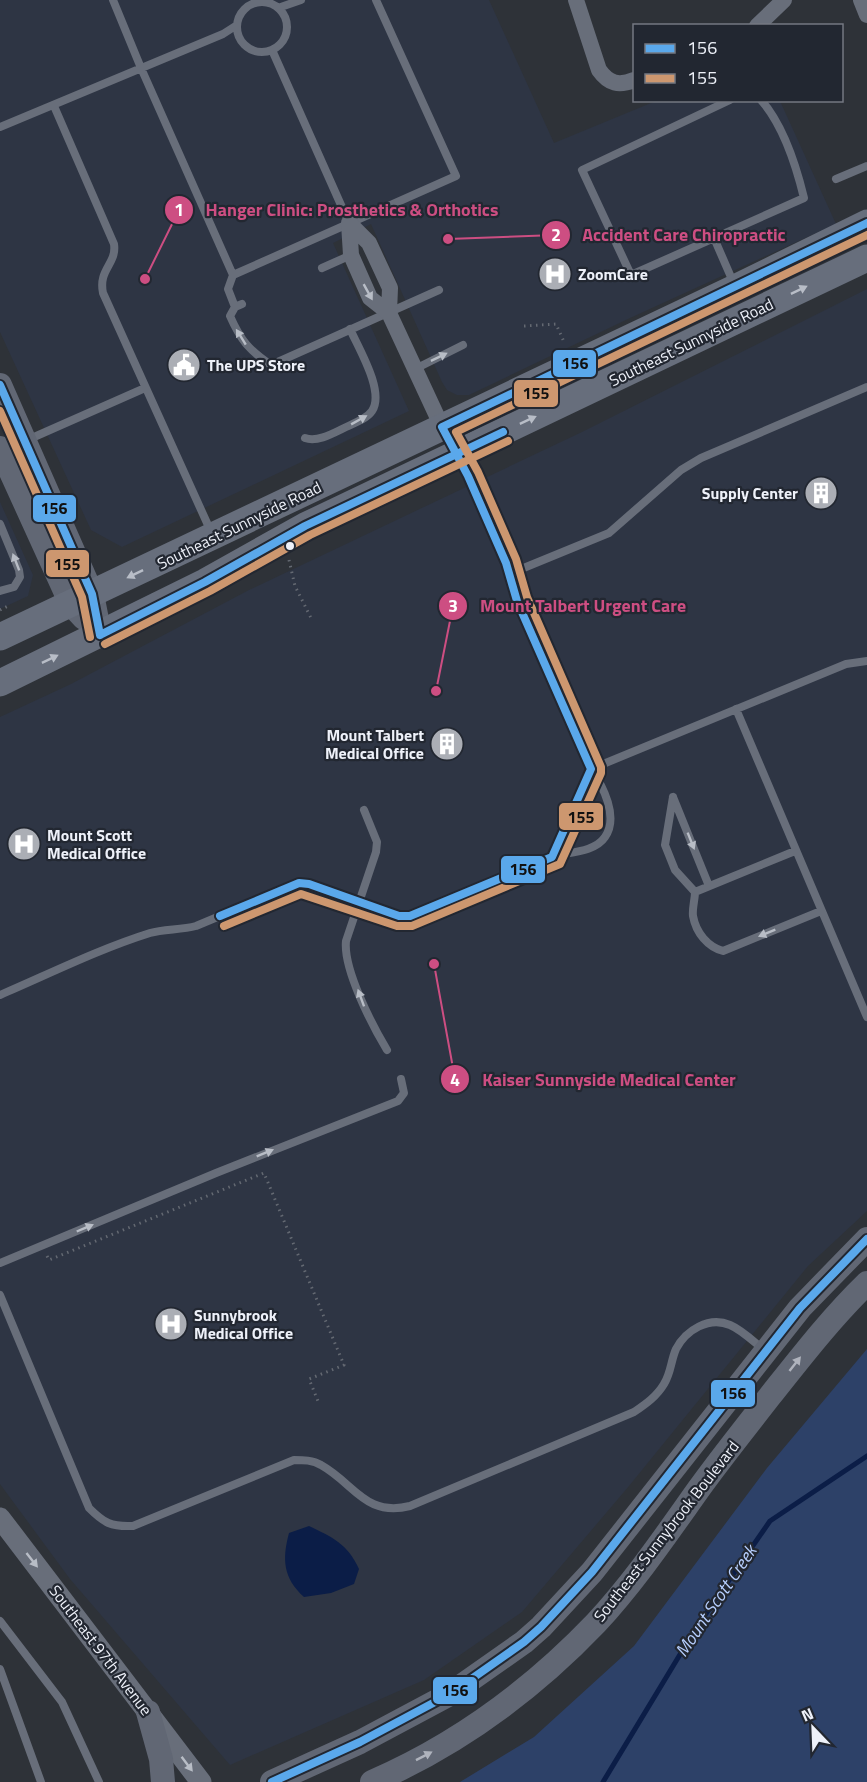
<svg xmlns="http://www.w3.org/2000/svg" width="867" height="1782" font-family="'Titillium Web',sans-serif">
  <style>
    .built { fill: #2e3544 }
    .green { fill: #2d4168 }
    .water { fill: #0b1d47 }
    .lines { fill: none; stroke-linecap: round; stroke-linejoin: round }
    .stream { stroke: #0b1d47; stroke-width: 5 }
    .path { stroke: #646972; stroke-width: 3; stroke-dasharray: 1.5 4.5; stroke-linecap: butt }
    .service { stroke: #686e7a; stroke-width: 8 }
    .minor { stroke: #686e7a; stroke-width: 16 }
    .tertiary { stroke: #686e7a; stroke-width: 21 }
    .secondary { stroke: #616774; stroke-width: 24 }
    .primary { stroke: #676e7c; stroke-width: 27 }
    .bus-1-casing { stroke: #222731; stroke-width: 12 }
    .bus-2-casing { stroke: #222731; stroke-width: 12 }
    .bus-1 { stroke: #5aa8eb; stroke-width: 8 }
    .bus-2 { stroke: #cd976f; stroke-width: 8 }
    .oneway { fill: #b8bdc7 }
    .oneway2 { fill: #b8bdc6 }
    .oneway3 { fill: #afb3bd }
    .bus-dot { fill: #eef1f9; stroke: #222731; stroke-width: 2 }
    .labels { text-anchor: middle; stroke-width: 4.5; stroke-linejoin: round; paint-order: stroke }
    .poi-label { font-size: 16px; font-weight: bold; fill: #eef1f9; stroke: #222731; text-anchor: start }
    .street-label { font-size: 16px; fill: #eef1f9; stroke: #222731 }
    .water-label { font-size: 18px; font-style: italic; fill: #b6cefd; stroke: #222731 }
    .leader { fill: none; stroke: #cd4e82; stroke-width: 2 }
    .callout-dot { fill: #cd4e82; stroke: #222731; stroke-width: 2 }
    .mark-label { font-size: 18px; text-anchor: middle; font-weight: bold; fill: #fff }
    .callout-label { font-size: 18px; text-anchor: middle; font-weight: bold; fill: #cd4e82; stroke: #222731; stroke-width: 4.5; stroke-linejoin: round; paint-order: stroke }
    .line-badge { stroke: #222731; stroke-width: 2 }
    .pale-badge-label { font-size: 16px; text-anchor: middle; font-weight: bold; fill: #111 }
  </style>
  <rect width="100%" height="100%" fill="#2e3238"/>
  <!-- built -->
  <path class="built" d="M0,0H489L554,143L656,101H780L836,224L630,318L469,395H457L447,390L442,382L371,224L333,243L409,411L122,547L91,530L0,332Z
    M867,289V1211L808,1266L629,1486L522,1612L424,1680L230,1765L70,1579L0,1484V717L71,684L249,590L582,432Z
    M0,502L33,575L28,596L0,609Z"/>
  <!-- green -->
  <path class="green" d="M867,1349V1782H460L534,1737L634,1646L767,1468Z"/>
  <!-- water -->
  <path class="water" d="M309,1526C332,1537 348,1544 359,1569L354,1584L331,1593L304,1597C283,1578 282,1559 289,1533Z"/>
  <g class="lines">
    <!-- stream -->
    <path class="stream" d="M603,1782L696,1628L770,1521L867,1456"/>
    <!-- path -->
    <path class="path" d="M524,326L556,324L565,344
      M289,560L295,586L311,618
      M0,610L8,606
      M47,1256L49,1260L264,1173L344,1365L309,1379L318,1401"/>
    <!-- service -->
    <path class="service" d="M113,0L141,68L233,275L228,289L235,307
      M237 27a25 25 0 1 1 50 0a25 25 0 1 1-50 0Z
      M278,8L301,0
      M272,50L349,223
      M730,100L582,170L631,275L804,198C796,165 784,126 761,100
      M54,106L114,244C117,264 98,269 103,293L212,534
      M0,127L223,34L237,25
      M836,179L867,166
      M714,238L734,284
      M322,268L351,255
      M233,275L456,176L376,0
      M242,304L235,307L230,316C241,341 249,350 271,365L439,290
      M415,369L463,345
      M305,438C316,442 330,435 340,430C349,425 366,420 372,411C385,392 359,349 350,329
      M25,441L145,388
      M0,524L19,570L20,577L14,587L0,591
      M509,574L609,533L681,470L701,458L867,387
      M736,709L867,1017
      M673,797L665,845L675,870L695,892C695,899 692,909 693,916C696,933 708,947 723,951L821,911
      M673,797L709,886
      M364,810L377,842L376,852L346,941C343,969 372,1025 387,1050
      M552,857L591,769L846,664L867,661
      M695,892L795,851
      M0,995C49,974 99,949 150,933C164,929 181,930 196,926L299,883L309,884L399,916H410C444,908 487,885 520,871C532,866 543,860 554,856C570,852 595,852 605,837C619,817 603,786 591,769L517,601L506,563L468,476L444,431
      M0,1263L216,1173L398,1101L404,1093L401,1079
      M0,1295L89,1508C104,1523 111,1527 133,1526L294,1460C303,1460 313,1460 321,1465C355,1484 365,1517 410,1506L634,1412C646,1404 657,1396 664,1384C671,1373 671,1360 676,1349C686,1330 709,1316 730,1325C742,1330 754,1342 764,1350
      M0,1621L62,1702L99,1782
      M0,1669L41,1782"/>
    <!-- minor -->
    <path class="minor" d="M576,0L599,70C609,84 619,86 634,80
      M861,0L867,15
      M757,26L784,0
      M349,223L369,243L390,288L389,313L442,427
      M349,223L351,255L370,298L389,313"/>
    <!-- tertiary -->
    <path class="tertiary" d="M0,1518L201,1782"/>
    <!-- secondary -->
    <path class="secondary" d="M0,385L92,594L100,635
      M0,448L71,604L84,618
      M148,1712L161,1759L163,1782
      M272,1782L360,1742L450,1694L524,1642L541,1627L592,1572L800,1308L867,1239
      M372,1782C457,1745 532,1690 596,1623C634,1582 666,1535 698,1490C721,1458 746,1427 770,1396C801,1357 831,1318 867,1283"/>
    <!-- primary -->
    <path class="primary" d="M0,637L735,288L867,223
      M0,683L205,582L305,526L867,258"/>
    <defs>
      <path id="bus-1" d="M0,385L92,594L100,635
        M100,635L205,582L305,526L503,432
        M220,916L299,883L309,884L399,916H410L552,857L591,769L517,601L506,563L468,476L442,427L867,223
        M272,1782L360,1742L450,1694L524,1642L541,1627L592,1572L800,1308L867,1239"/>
      <path id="bus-2" d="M0,411L82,597L90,637
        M105,644L210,591L310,535L508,441
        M224,926L301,894L397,926H412L560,864L601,773V767L527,597L516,559L478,472L456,432L867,235"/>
    </defs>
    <!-- bus-1 casing -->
    <use href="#bus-1" class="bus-1-casing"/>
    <!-- bus-2 casing -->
    <use href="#bus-2" class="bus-2-casing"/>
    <!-- bus-1 -->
    <use href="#bus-1" class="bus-1"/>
    <!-- bus-2 -->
    <use href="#bus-2" class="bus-2"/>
  </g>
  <!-- one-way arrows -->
  <defs><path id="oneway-solid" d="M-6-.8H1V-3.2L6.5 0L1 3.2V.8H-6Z" transform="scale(1.5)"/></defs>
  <g class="oneway">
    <use href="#oneway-solid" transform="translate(799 290) rotate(-26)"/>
    <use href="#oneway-solid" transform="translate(528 420) rotate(-25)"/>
    <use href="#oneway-solid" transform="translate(135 574) rotate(154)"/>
    <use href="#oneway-solid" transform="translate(50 659) rotate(-26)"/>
  </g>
  <g class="oneway2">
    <use href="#oneway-solid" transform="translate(368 292) rotate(61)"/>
    <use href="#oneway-solid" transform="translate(241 337) rotate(-122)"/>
    <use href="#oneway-solid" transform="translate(439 357) rotate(-26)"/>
    <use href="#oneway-solid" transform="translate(359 420) rotate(-29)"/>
    <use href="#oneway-solid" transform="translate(16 562) rotate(-111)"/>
    <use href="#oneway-solid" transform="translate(691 841) rotate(68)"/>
    <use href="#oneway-solid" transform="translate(767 933) rotate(158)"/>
    <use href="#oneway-solid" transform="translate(361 998) rotate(-110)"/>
    <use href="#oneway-solid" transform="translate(265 1153) rotate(-22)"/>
    <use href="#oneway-solid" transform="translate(85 1228) rotate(-23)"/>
    <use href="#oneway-solid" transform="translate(32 1560) rotate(52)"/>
    <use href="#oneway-solid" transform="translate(187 1764) rotate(53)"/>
  </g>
  <g class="oneway3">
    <use href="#oneway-solid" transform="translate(795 1364) rotate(-52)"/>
    <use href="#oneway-solid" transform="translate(424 1756) rotate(-27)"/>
  </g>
  <!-- icons -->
  <defs>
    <symbol id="hospital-disc" viewBox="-11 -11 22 22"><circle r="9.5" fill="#abaeb5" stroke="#222731"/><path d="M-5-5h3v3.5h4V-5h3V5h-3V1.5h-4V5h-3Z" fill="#fff"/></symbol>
    <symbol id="civic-disc" viewBox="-11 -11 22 22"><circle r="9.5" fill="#abaeb5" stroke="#222731"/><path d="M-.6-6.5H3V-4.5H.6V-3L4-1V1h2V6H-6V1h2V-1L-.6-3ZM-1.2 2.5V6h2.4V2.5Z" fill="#fff"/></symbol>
    <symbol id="building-disc" viewBox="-11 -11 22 22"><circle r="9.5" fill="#abaeb5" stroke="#222731"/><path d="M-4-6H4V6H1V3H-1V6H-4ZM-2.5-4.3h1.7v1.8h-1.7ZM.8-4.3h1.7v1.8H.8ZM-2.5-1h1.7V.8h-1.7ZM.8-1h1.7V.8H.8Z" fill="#fff"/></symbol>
  </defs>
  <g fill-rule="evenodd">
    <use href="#hospital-disc" x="536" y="255" width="38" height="38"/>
    <use href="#civic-disc" x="165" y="346" width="38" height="38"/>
    <use href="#building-disc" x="802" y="474" width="38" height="38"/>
    <use href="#building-disc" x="428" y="725" width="38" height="38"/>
    <use href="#hospital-disc" x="5" y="825" width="38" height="38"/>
    <use href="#hospital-disc" x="152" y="1305" width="38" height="38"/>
  </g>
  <!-- markers -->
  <circle class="bus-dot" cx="290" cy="546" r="5"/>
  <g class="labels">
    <!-- poi labels -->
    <g class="poi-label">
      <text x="578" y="280">ZoomCare</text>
      <text x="207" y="371">The UPS Store</text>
      <text x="798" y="499" text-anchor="end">Supply Center</text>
      <text x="424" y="741" text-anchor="end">Mount Talbert<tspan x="424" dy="18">Medical Office</tspan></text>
      <text x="47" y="841">Mount Scott<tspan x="47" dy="18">Medical Office</tspan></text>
      <text x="194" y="1321">Sunnybrook<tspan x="194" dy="18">Medical Office</tspan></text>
    </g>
    <!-- street labels -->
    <g class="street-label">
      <text transform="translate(691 342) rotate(-26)" y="6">Southeast Sunnyside Road</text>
      <text transform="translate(239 525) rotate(-26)" y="6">Southeast Sunnyside Road</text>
      <text transform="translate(666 1531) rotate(-52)" y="6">Southeast Sunnybrook Boulevard</text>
      <text transform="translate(101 1650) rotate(53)" y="6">Southeast 97th Avenue</text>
    </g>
    <!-- water labels -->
    <g class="water-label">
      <text transform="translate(716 1601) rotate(-56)" y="6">Mount Scott Creek</text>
    </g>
  </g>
  <!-- callouts -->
  <path class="leader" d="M145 279L179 210M448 239L556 235M436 691L453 606M434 964L455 1079"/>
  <g class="callout-dot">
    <circle cx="145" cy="279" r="6"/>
    <circle cx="448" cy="239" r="6"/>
    <circle cx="436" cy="691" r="6"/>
    <circle cx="434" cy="964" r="6"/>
    <circle cx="179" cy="210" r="15"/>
    <circle cx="556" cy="235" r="15"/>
    <circle cx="453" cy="606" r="15"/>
    <circle cx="455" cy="1079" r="15"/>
  </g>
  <g class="mark-label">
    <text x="179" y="216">1</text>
    <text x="556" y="241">2</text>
    <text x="453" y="612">3</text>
    <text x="455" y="1086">4</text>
  </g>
  <g class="callout-label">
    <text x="352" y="216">Hanger Clinic: Prosthetics &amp; Orthotics</text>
    <text x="684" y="241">Accident Care Chiropractic</text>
    <text x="583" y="612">Mount Talbert Urgent Care</text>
    <text x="609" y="1086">Kaiser Sunnyside Medical Center</text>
  </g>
  <g class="line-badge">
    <rect x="552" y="349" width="45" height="29" rx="6" fill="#5aa8eb"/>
    <rect x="513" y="379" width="46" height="29" rx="6" fill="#cd976f"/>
    <rect x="32" y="494" width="45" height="29" rx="6" fill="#5aa8eb"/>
    <rect x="45" y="549" width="45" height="29" rx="6" fill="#cd976f"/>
    <rect x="558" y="802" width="46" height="29" rx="6" fill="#cd976f"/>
    <rect x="500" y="855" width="46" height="29" rx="6" fill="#5aa8eb"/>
    <rect x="710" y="1379" width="46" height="29" rx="6" fill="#5aa8eb"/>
    <rect x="432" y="1676" width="46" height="29" rx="6" fill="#5aa8eb"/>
  </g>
  <g class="pale-badge-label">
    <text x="575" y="369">156</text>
    <text x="536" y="399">155</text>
    <text x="54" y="514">156</text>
    <text x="67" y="570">155</text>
    <text x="581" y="823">155</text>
    <text x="523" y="875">156</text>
    <text x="733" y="1399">156</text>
    <text x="455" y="1696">156</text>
  </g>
  <!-- legend -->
  <rect x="633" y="24" width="210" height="78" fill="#222731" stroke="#747881" stroke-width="1.5"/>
  <rect x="645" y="44" width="30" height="9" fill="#5aa8eb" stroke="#747881" stroke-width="1.5"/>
  <text x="687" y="54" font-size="18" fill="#eef1f9">156</text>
  <rect x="645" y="74" width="30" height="9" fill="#cd976f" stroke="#747881" stroke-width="1.5"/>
  <text x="687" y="84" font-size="18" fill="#eef1f9">155</text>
  <!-- north arrow -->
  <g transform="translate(813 1728) rotate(337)" stroke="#222731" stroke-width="4.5" paint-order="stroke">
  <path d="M0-4.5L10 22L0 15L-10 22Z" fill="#eef1f9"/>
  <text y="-9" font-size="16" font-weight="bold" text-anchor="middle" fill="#eef1f9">N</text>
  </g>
</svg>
